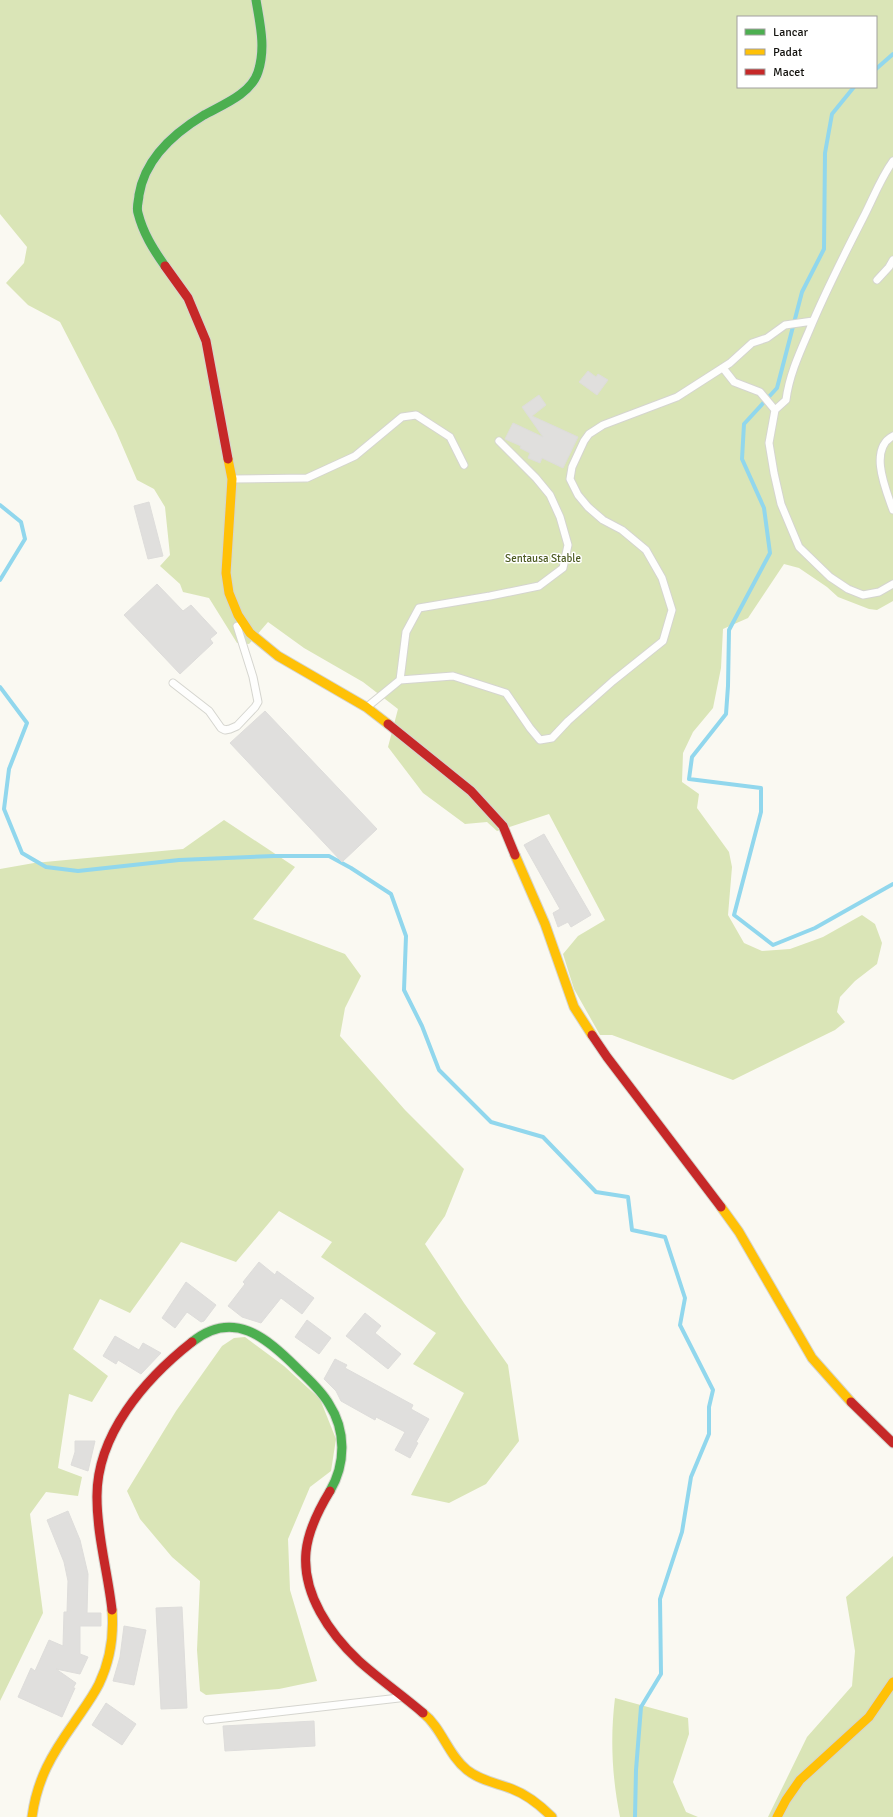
<svg xmlns="http://www.w3.org/2000/svg" width="893" height="1817" font-family="Signika,sans-serif">
  <style>
    .green { fill: #dae5b7; fill-rule: evenodd }
    .lines { fill: none; stroke-linecap: round; stroke-linejoin: round }
    .stream { stroke: #91d7ed; stroke-width: 4 }
    .building { fill: #e0dfdd; stroke: #dedddb }
    .lane-casing { stroke: #d5d5cf; stroke-width: 9 }
    .fast-casing { stroke: #d5d5cf; stroke-width: 11 }
    .slow-casing { stroke: #d5d5cf; stroke-width: 11 }
    .jam-casing { stroke: #d5d5cf; stroke-width: 11 }
    .lane { stroke: #fefefd; stroke-width: 7 }
    .fast { stroke: #4caf50; stroke-width: 9 }
    .slow { stroke: #ffc107; stroke-width: 9 }
    .jam { stroke: #c62828; stroke-width: 9 }
    .labels { text-anchor: middle; stroke-width: 3; stroke-linejoin: round; paint-order: stroke }
    .park-label { font-size: 11px; fill: #4d5b22; stroke: #fff }
  </style>
  <rect width="100%" height="100%" fill="#faf9f2"/>
  <!-- green -->
  <path class="green" d="M0,0H893V601L877,610L869,609L838,597L827,587L799,568L784,564L748,618L723,629L721,668L713,708L693,732L683,753L682,782L699,794L697,808L729,852L732,867L728,915L744,943L762,951L790,949L823,937L862,915L875,924L882,943L877,964L855,981L840,997L837,1012L845,1022L835,1030L733,1080L612,1035H600L574,989L563,954L578,936L605,920L549,814L497,831L487,822L465,824L423,793L388,747L398,709L363,682L304,648L268,622L249,644L237,643L209,598L183,592L180,584L160,566L170,555L165,507L154,489L137,480L116,431L60,322L28,305L6,283L24,263L27,247L0,214ZM738,17H876V87H738Z
    M224,820L295,867L253,919L345,954L361,976L345,1008L340,1036L405,1110L464,1169L445,1216L425,1244L464,1303L508,1365L519,1441L486,1484L449,1503L411,1495L464,1393L413,1364L436,1333L321,1257L332,1242L279,1211L236,1262L181,1242L130,1313L100,1299L73,1349L108,1376L92,1402L69,1394L58,1468L82,1477L78,1496L46,1492L30,1514L43,1613L0,1701V869L34,863L183,849Z
    M245,1337L284,1366L320,1399L336,1439L331,1471L310,1487L288,1539L290,1590L317,1681L279,1689L206,1695L200,1691L197,1650L200,1581L172,1557L140,1519L127,1491L176,1411L222,1346L234,1338Z
    M893,1556V1817H768L807,1737L852,1686L855,1651L846,1597Z
    M615,1698L688,1718L689,1734L673,1782L686,1812L698,1817H620C612,1777 610,1738 615,1698Z"/>
  <g class="lines">
    <!-- stream -->
    <path class="stream" d="M876,69L893,54
      M854,87L832,114L825,153L824,249L802,292L777,388L744,424L742,459L764,508L770,553L729,630L728,686L726,714L692,757L689,779L761,788V812L734,915L773,945L815,928L893,884
      M0,505L21,522L25,539L0,580
      M0,687L27,723L9,769L4,809L22,853L46,867L78,871L179,860L274,856H329L351,868L391,894L406,936L404,990L422,1026L439,1070L491,1122L543,1137L596,1192L628,1197L632,1230L665,1237L685,1298L680,1325L713,1390L709,1407V1434L691,1477L682,1532L660,1599L661,1674L641,1707L636,1770L635,1817"/>
  </g>
  <!-- building -->
  <path class="building" d="M588,371L596,377L598,374L608,380L597,395L579,382Z
    M539,395L546,405L532,416L578,437L563,468L542,458L540,463L528,458L530,453L520,448L521,446L505,439L513,423L543,437L522,407Z
    M149,502L163,556L148,559L134,506Z
    M157,584L183,611L191,605L217,633L210,639L213,643L180,674L124,615Z
    M265,711L377,829L342,862L230,743Z
    M544,834L591,915L571,927L568,922L558,927L553,913L560,909L524,845Z
    M259,1262L275,1275L277,1271L314,1298L302,1314L281,1298L261,1323L242,1317L228,1306L245,1284L243,1282Z
    M186,1282L216,1305L204,1321L201,1322L187,1312L175,1328L162,1318Z
    M365,1313L381,1326L375,1333L401,1354L388,1369L346,1336Z
    M307,1320L331,1338L319,1354L295,1337Z
    M115,1336L139,1350L143,1343L161,1353L141,1374L118,1360L116,1364L103,1356Z
    M335,1359L347,1365L345,1368L413,1405L411,1409L429,1419L416,1442L418,1443L410,1458L395,1450L405,1432L376,1417L375,1420L341,1401L336,1391L324,1379Z
    M75,1441H95L88,1471L71,1465L75,1452Z
    M68,1511L80,1540L88,1574L87,1613H101V1626H80V1654L88,1657L80,1674L56,1669L76,1683L73,1688H75L62,1717L18,1697L31,1668L35,1671L49,1640L63,1646L64,1612H67L68,1581L64,1562L47,1520Z
    M182,1607L187,1708L161,1709L156,1608Z
    M124,1626L146,1630L134,1685L113,1681L120,1657Z
    M106,1703L136,1724L122,1745L92,1725Z
    M314,1721L315,1746L225,1751L223,1726Z"/>
  <g class="lines">
    <defs>
      <path id="lane" d="M893,161C880,179 873,199 863,218C844,255 825,292 809,331C799,354 789,376 786,400L775,410L769,443L774,473L781,504L799,547L830,577L848,589L863,595L879,592L893,584
        M877,280L889,267L893,260
        M723,368L734,382L760,392L775,410
        M893,436C868,449 886,490 893,510
        M232,479L307,478L355,456L402,417L416,415L450,437L464,465
        M400,680L453,676L506,693L530,728L540,740L552,738L568,721L613,681L663,641L672,610L662,578L646,550L622,530L603,520L588,507L578,495L570,479L572,467L584,441L589,434L603,425L677,397L730,363L752,343L767,338L785,325L813,321
        M173,683L209,711L221,728L225,730L230,729L237,726L255,707L258,702L253,677L237,626
        M367,707L400,680L406,632L419,608L490,596L539,586L563,568L568,545L560,517L550,495L536,478L499,441
        M207,1720L399,1698"/>
      <path id="fast" d="M165,266C153,249 143,233 138,213C136,207 139,200 139,195C145,158 174,133 204,115C222,105 251,94 258,72C266,48 260,24 256,0
        M192,1342C233,1309 266,1337 297,1368C308,1379 321,1390 329,1404C346,1430 346,1464 330,1491"/>
      <path id="slow" d="M228,459L232,479L226,573L229,593L238,615L250,633L278,656L366,707L388,724
        M515,855L545,924L574,1007L592,1035
        M721,1207L739,1232L812,1358L851,1402
        M423,1713C442,1728 448,1755 467,1770C481,1781 497,1783 512,1789C528,1795 540,1805 552,1817
        M32,1817C37,1779 52,1754 74,1723C82,1711 92,1698 99,1684C110,1661 114,1635 112,1610
        M777,1817L786,1800L800,1780L869,1717L893,1682"/>
      <path id="jam" d="M165,266L188,298L206,341L228,459
        M388,724L471,791L503,826L515,855
        M592,1035L607,1057L721,1207
        M851,1402L893,1443
        M330,1491C319,1509 308,1531 306,1552C302,1594 330,1634 359,1661C379,1679 402,1695 423,1713
        M112,1610C108,1573 97,1536 97,1498C96,1435 145,1379 192,1342"/>
    </defs>
    <!-- lane casing -->
    <use href="#lane" class="lane-casing"/>
    <!-- fast casing -->
    <use href="#fast" class="fast-casing"/>
    <!-- slow casing -->
    <use href="#slow" class="slow-casing"/>
    <!-- jam casing -->
    <use href="#jam" class="jam-casing"/>
    <!-- lane -->
    <use href="#lane" class="lane"/>
    <!-- fast -->
    <use href="#fast" class="fast"/>
    <!-- slow -->
    <use href="#slow" class="slow"/>
    <!-- jam -->
    <use href="#jam" class="jam"/>
  </g>
  <g class="labels">
    <!-- park labels -->
    <g class="park-label">
      <text x="543" y="562">Sentausa Stable</text>
    </g>
  </g>
  <!-- legend -->
  <rect x="737" y="16" width="140" height="72" fill="#ffffff" stroke="#a1a09f"/>
  <rect x="745" y="29" width="20" height="6" fill="#4caf50" stroke="#a1a09f"/>
  <text x="773" y="36" font-size="12" fill="#13120e">Lancar</text>
  <rect x="745" y="49" width="20" height="6" fill="#ffc107" stroke="#a1a09f"/>
  <text x="773" y="56" font-size="12" fill="#13120e">Padat</text>
  <rect x="745" y="69" width="20" height="6" fill="#c62828" stroke="#a1a09f"/>
  <text x="773" y="76" font-size="12" fill="#13120e">Macet</text>
</svg>
